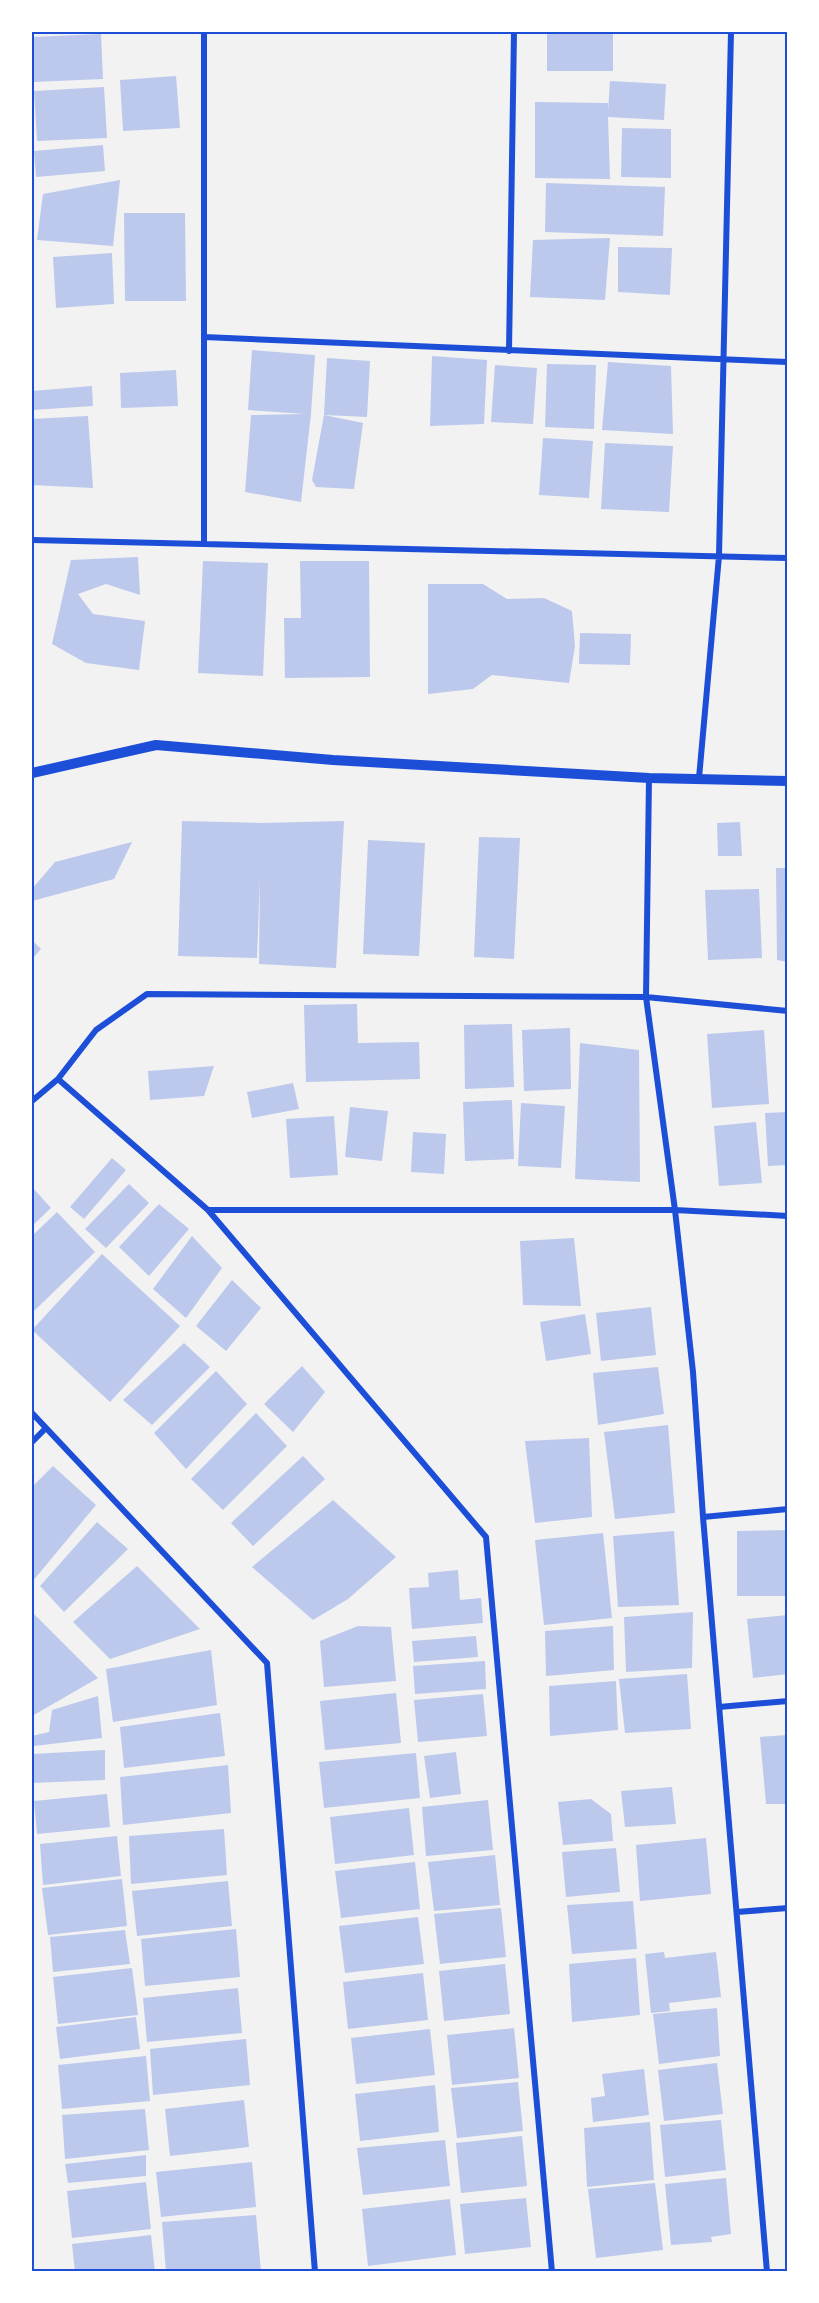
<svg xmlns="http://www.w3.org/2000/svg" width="819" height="2303" font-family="Overpass,sans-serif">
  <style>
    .building { fill: #bdc9ec }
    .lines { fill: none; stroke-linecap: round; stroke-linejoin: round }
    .minor { stroke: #1d4ed8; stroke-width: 6 }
    .tertiary { stroke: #1d4ed8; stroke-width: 10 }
    .neatline { fill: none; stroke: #1d4ed8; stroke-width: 2 }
  </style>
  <rect width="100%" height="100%" fill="#f2f2f2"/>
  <!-- building -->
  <path class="building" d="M547,32H613V71H547Z
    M101,34L103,79L33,82L32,37Z
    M176,76L180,128L123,131L120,80Z
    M610,81L666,84L664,120L608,117L610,179L535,178V102L608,103V111Z
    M104,87L107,138L37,141L34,91Z
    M622,128L671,129V178L621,177Z
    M103,145L105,171L36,177L34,151Z
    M120,180L113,246L37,240L43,194Z
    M546,183L665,187L663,236L545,232Z
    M124,213H185L186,301H125Z
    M610,238L605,300L530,297L533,240Z
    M618,247L672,248L670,295L618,292Z
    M112,253L114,304L56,308L53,257Z
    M252,350L315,355L311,414L301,502L245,492L251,415L305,414L248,410Z
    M432,356L487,360L484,424L430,426Z
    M327,358L370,361L367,417L324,415Z
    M608,362L671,366L673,434L602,430Z
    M547,364L596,365L594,429L545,427Z
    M495,365L537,368L533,424L491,422Z
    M176,370L178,406L121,408L120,373Z
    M92,386L93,406L32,410V391Z
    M324,415L363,423L354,489L316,487L312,480Z
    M88,416L93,488L32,485V419Z
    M543,438L593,441L589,498L539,495Z
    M605,443L673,446L669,512L601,509Z
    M138,557L140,595L106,584L78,594L93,614L145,621L139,670L86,663L52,644L71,560Z
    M203,561L268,563L263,676L198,673Z
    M300,561H369L370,677L285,678L284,618H301Z
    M428,584H483L507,599L544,598L572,611L575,646L569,683L492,675L473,689L428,694Z
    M580,633L631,634L630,665L579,664Z
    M182,821L261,823L344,821L336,968L259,964L260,878L257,958L178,956Z
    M740,822L742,856H718L717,823Z
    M479,837L520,838L514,959L474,957Z
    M368,840L425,843L419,956L363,954Z
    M132,842L114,879L32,901V889L55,862Z
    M776,868H788V962L777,960Z
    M759,889L762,958L708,960L705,890Z
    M32,940L41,949L32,959Z
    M357,1004L358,1043L419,1042L420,1079L306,1082L304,1005Z
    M512,1024L514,1087L465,1089L464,1025Z
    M570,1028L571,1089L524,1091L522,1030Z
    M764,1030L769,1104L712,1108L707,1034Z
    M580,1043L639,1050L640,1182L575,1179Z
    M214,1066L204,1096L150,1100L148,1071Z
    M293,1083L299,1109L252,1118L247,1092Z
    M512,1100L514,1159L465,1161L463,1102Z
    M521,1103L565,1106L561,1168L518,1166Z
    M350,1107L388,1111L382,1161L345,1157Z
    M788,1112V1165L768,1166L765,1113Z
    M334,1116L338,1175L290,1178L286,1119Z
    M756,1122L762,1183L719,1186L714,1126Z
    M413,1132L446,1134L444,1174L411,1172Z
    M112,1158L126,1170L84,1219L70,1207Z
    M129,1184L149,1203L106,1248L85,1229Z
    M32,1187L51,1208L32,1226Z
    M159,1204L189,1229L149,1276L119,1247Z
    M57,1212L95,1252L34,1311L32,1309V1236Z
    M192,1236L222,1268L186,1318L153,1289Z
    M574,1238L581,1306L523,1305L520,1241Z
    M102,1254L180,1326L110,1402L32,1330Z
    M232,1280L261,1308L226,1351L196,1326Z
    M651,1307L656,1355L601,1361L596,1313Z
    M585,1314L591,1354L546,1361L540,1322Z
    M184,1343L210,1367L152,1425L123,1400Z
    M302,1366L325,1392L293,1432L264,1404Z
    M658,1367L664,1414L598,1425L593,1373Z
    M216,1371L247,1404L186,1469L154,1433Z
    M256,1413L287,1446L223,1510L191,1479Z
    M668,1425L675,1513L615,1519L604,1432Z
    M589,1438L592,1517L535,1523L525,1441Z
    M303,1456L325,1479L253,1546L231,1523Z
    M53,1466L96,1505L32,1582V1487Z
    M333,1500L396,1557L348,1599L313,1620L252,1567Z
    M97,1522L128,1549L64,1612L40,1586Z
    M788,1530V1596H737V1531Z
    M674,1531L679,1605L618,1607L613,1536Z
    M603,1533L612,1618L544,1625L535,1540Z
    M137,1566L200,1629L110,1659L73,1622Z
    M458,1570L460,1600L481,1598L483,1623L412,1629L409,1588L429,1587L428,1573Z
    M32,1612L98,1678L32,1716Z
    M693,1612L692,1668L626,1672L624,1617Z
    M788,1615V1674L753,1678L747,1619Z
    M358,1626L391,1627L396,1681L324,1687L320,1641Z
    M613,1626L614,1670L546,1676L545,1631Z
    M476,1636L478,1657L414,1662L412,1641Z
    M211,1650L217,1705L113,1722L106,1669Z
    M485,1661L486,1689L415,1694L413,1666Z
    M687,1674L691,1729L625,1733L619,1679Z
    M616,1681L618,1730L550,1736L549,1686Z
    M396,1693L401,1743L325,1750L320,1701Z
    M483,1694L487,1736L418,1742L414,1700Z
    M98,1696L102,1738L34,1746L32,1736L49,1732L52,1710Z
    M220,1713L225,1756L124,1768L120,1727Z
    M788,1735V1804H766L760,1737Z
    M105,1750V1780L32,1783V1754Z
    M456,1752L461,1794L430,1798L424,1756Z
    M416,1753L420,1798L324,1808L319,1762Z
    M228,1765L231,1813L123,1825L120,1777Z
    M672,1787L676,1824L625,1827L621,1791Z
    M107,1794L110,1827L37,1834L34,1801Z
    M591,1799L611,1814L613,1841L563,1845L558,1802Z
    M488,1800L493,1850L426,1856L422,1807Z
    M409,1808L414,1855L335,1864L330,1817Z
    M224,1829L227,1875L131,1884L129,1836Z
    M117,1836L121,1876L43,1885L40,1844Z
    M706,1838L711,1894L640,1901L636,1845Z
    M616,1848L620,1892L566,1897L562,1852Z
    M495,1855L500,1905L434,1911L428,1862Z
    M415,1862L420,1909L341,1918L335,1871Z
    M122,1879L127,1926L48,1935L42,1888Z
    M228,1881L232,1926L137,1936L132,1891Z
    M633,1901L637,1949L572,1954L567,1905Z
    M501,1908L506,1957L440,1964L434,1914Z
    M418,1917L424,1964L345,1973L339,1926Z
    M236,1929L240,1977L145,1986L141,1939Z
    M125,1930L130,1964L53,1972L50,1937Z
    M664,1952L665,1958L716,1952L721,1997L669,2003L670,2011L651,2013L645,1954Z
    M636,1958L640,2015L572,2022L569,1964Z
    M505,1964L510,2014L444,2021L439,1971Z
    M132,1968L138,2015L58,2024L53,1977Z
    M423,1973L428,2020L348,2029L343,1982Z
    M238,1988L242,2033L147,2042L143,1998Z
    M717,2008L720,2056L659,2064L653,2014Z
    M136,2017L140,2049L60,2059L56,2027Z
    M514,2028L519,2078L452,2085L447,2035Z
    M430,2029L435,2075L356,2084L351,2038Z
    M246,2039L250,2085L153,2095L150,2049Z
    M146,2056L150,2101L62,2109L58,2065Z
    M717,2063L723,2114L664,2121L658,2070Z
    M644,2069L649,2115L593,2122L591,2098L605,2096L602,2074Z
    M518,2082L523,2131L457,2138L451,2088Z
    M435,2085L439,2132L360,2141L355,2094Z
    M244,2100L249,2147L170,2156L165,2109Z
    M145,2109L149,2150L65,2159L62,2115Z
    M721,2120L726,2170L665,2177L660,2125Z
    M650,2122L654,2180L587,2187L584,2128Z
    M522,2136L527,2186L461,2193L456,2143Z
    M445,2140L450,2186L363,2195L357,2148Z
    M146,2155V2176L68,2183L65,2164Z
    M252,2162L256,2207L161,2217L156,2172Z
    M726,2178L731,2234L711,2237L712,2242L671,2245L665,2184Z
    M146,2182L151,2229L72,2238L67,2191Z
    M655,2183L663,2250L596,2258L588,2189Z
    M526,2198L531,2247L465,2254L460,2204Z
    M450,2199L456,2255L368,2266L362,2209Z
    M256,2215L261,2272H166L162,2222Z
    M151,2235L155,2272H75L72,2244Z"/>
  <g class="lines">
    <!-- minor -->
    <path class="minor" d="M204,337L788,362
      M509,351L514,32
      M32,540L788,558
      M204,544V32
      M649,778L646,997L675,1210L693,1372L703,1517L788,1509
      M699,778L719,556L731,32
      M58,1079L208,1210L486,1537L552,2272
      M32,1101L58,1079L96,1030L147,994L646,997L788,1011
      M208,1210H675L788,1216
      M32,1413L267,1663L315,2272
      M32,1442L46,1428
      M703,1517L767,2272
      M719,1707L788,1701
      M737,1912L788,1908"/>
    <!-- tertiary -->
    <path class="tertiary" d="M32,773L156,745L333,760L649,778L788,781"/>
  </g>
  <!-- border -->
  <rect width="819" height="2303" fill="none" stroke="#ffffff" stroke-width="66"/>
  <rect x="33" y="33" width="753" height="2237" class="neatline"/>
</svg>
